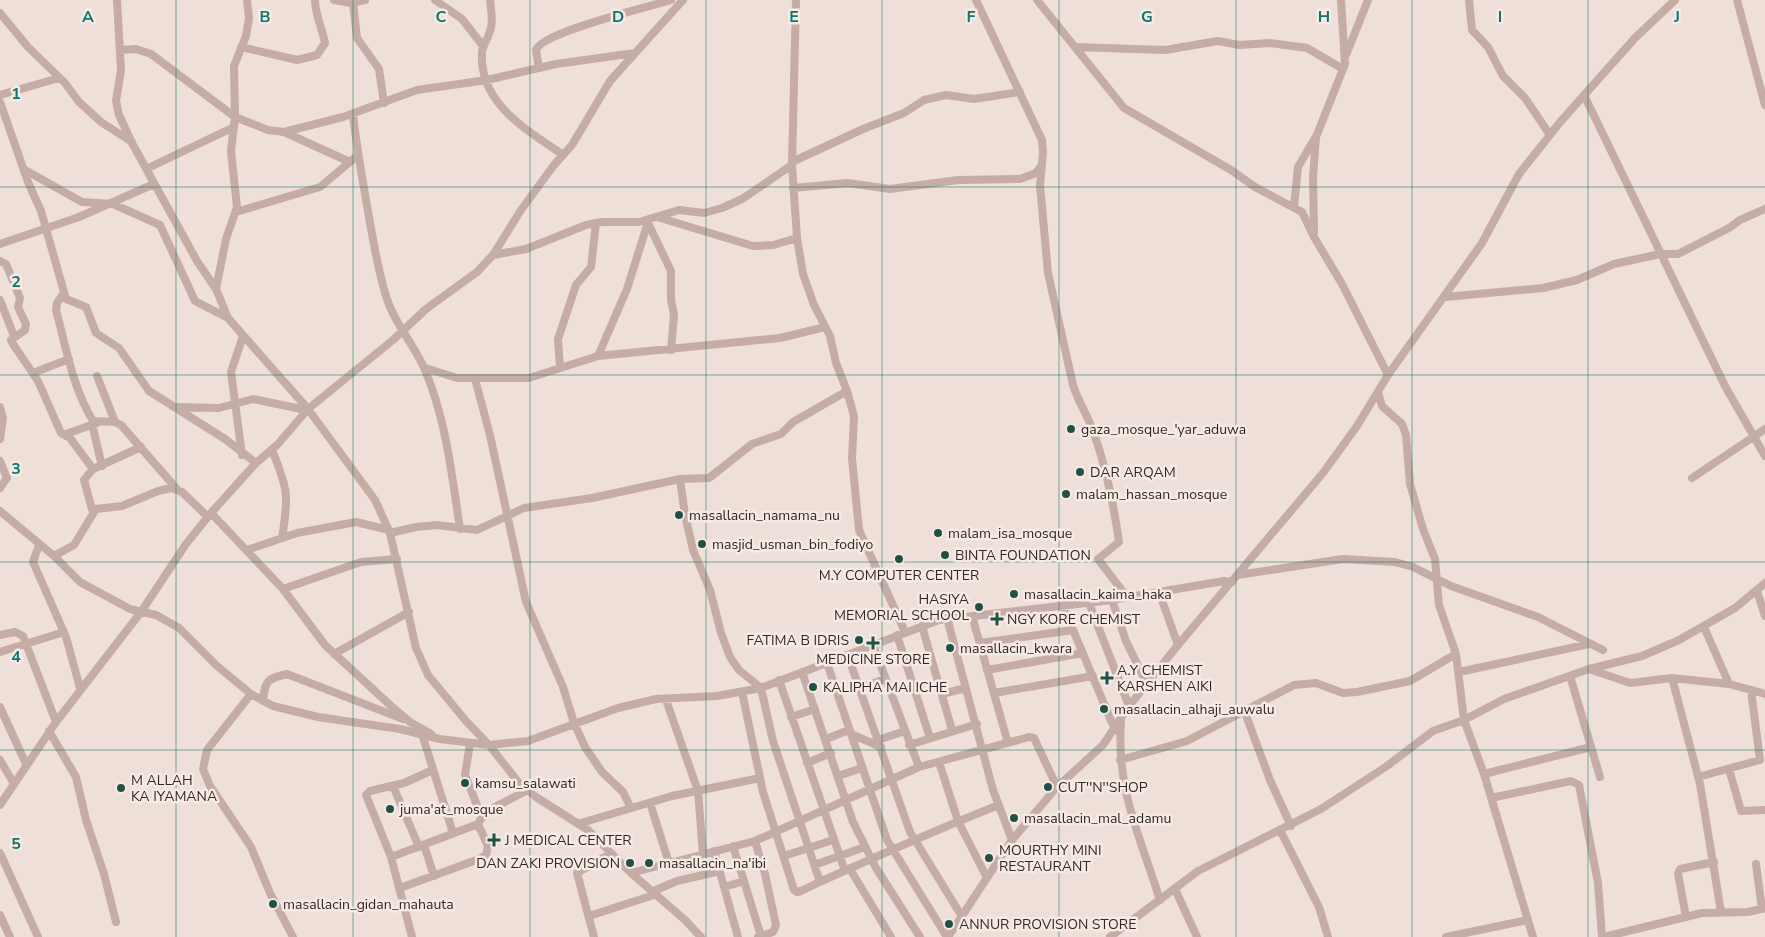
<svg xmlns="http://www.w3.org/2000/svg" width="1765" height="937" font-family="'Nunito Sans',sans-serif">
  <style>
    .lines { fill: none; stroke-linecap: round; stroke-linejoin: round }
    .minor { stroke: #c5aca6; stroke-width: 8 }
    .grid { fill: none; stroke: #0f766e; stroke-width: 1; stroke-opacity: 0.55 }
    .poi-dot { fill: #205046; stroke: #f7eae5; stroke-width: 2 }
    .labels { text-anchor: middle; stroke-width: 5; stroke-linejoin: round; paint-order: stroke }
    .poi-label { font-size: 14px; fill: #322726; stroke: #f7eae5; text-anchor: start }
    .grid-label { font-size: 16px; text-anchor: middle; font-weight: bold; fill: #0f766e; stroke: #f7eae5; stroke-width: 5; stroke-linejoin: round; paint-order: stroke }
  </style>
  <rect width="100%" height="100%" fill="#efdfd9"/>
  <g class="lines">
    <!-- minor -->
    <path class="minor" d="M117,0L121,70L116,101L119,115L132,143L197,261L216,289L228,318L308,409L375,500L390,533L416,648L428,675L466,721L489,745L528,741L618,708L656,699L717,696L761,688L939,620L1112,600L1224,581L1232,582
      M334,0L351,3L365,0
      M435,0L462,19L483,46
      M490,0C491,12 494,22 489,34C487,40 483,45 482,52C479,104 526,129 563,155
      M796,0L792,165L797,238L803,274L814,305L830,336L836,363L847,391L854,416L852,458L859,530L905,632
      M976,0L1042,140L1043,153L1040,185L1048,273L1073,385C1077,398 1083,408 1089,421C1105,460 1113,500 1119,542L1098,559L1127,597
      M1037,0L1124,108L1231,170L1255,187L1302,212L1314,237L1342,284L1388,375
      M1469,0L1472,30L1488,47L1503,76L1525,98L1550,135
      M1737,0L1765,105
      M353,3L357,38L379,69L384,103
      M0,13L28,47L65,83L79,102L101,122L132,142
      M241,47L297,60L317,55L325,43C322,28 315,14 315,0
      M1075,47L1165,50L1218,41L1239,45L1270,43L1307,48L1343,69
      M120,50L136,49L151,54L235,117L268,130L284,132L343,117L417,90L487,80L556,64L635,53
      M1346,55L1368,0
      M539,68L536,50C542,32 649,7 671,0
      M0,95L59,78
      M1584,95L1725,386L1765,456
      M0,102L28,182L41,211L66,299L86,307L96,333L119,348L149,391L225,439L256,463
      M353,114C356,143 361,171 366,200C372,232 376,264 386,296C394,323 414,344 425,370C446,419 452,476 460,529
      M284,132L350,162
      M792,162L863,129L904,113L924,100L946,95L974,99L1020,92
      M146,169L234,127
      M25,170L82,202L113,204L160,225L195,301L228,318
      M793,188L848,183L890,189L958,180L1020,179L1036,173L1042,165
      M1294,207L1298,167L1315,138
      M236,212L320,187L357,156
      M657,217L753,246L773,245L797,238
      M648,223L671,271V300L674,315L671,350
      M1314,232L1313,177L1316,137L1345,64L1341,0
      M0,244L79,217L154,184
      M493,255L526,249L586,225L602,222H639L679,210L704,213L722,208L742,199L792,165
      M0,261L6,264L20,298L18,307L26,324L25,330L11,340L13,344L38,381L61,433L70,438L93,469L84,480L93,513
      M216,289L226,239L237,207L231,151L235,117L234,66L246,36L249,18L247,0
      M63,294L57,303L56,310C66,347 73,389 93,421L115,422L121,425L176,488
      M1445,297L1543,288L1577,280L1614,264L1660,254H1678L1729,228L1740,220L1765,209
      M0,300L14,336
      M598,356L627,289L649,219
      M425,368L457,378H529L598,356L780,338L825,327
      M560,368L558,339L576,285L591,267L596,223
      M33,373L69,359
      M97,376L115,422
      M475,379L490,435L526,602L563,687L574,723L585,747L602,772L623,792L631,808
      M1378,392L1382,406L1402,424L1406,435L1410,484L1423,529L1435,559L1439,605L1456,654L1464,720L1484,774L1533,937
      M0,407L3,418L0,439
      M177,407L219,408L253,399L306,410
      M92,424L102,466
      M66,434L97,423
      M272,450C288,489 289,496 282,538
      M242,455L231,372L243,336
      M0,461L7,478L0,488
      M93,469L141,447
      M1692,478L1765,429
      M680,479L685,515L693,550L710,590L721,633L730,657L739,670L761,688L773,741L819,879L824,880C882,854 940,828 999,805
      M0,511L54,556L80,582L130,609L156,615L179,628L217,666L251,694L273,706L318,717L400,729L440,739L489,745L519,783L536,797L588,830L631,873L685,920L701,937
      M211,513L283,589L325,645L390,705L410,722L431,734
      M390,533L416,527L437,525L477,530L524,508L592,498L680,479L709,478L752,444L781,434L793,422L847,391
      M39,545L33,562L66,637L80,688
      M247,550L297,533L356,522L389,530
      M54,556L74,545L96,509L122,506L158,491L171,488L182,492L208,517
      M1238,575L1343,559L1395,562L1413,567L1451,586L1538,617L1603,650
      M283,589L361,562L397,559
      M1757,591L1765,616
      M1159,592L1178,645
      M1112,600L1126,641L1147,684
      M1089,603L1129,706
      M1063,606L1115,730
      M972,616L1008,743
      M947,618L993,790L1012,840
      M922,626L952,730
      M1704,627L1729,684
      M0,635L15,632L23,636L56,722
      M897,635L930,738
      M980,643L1073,630
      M873,645L919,767
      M0,652L64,632
      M334,654L409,612
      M848,656L910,832L961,915
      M827,663L887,840L947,937
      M1589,669L1630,683L1672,678L1729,684L1765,694
      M987,670L1083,653
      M802,672L853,822L876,868L920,937
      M1459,672L1589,644
      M1570,676L1600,777
      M1672,678L1700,784L1721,912
      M779,680L845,871
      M860,688L885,679
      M742,692L763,792L794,890L797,892L801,891L824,880
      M994,693L1093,676
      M251,694L207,750L203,769L210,786L251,847L270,893L293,937
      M942,694L966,688
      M666,700L698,791L703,854
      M263,701C265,680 267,679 287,674L403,719
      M0,707L26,764
      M1244,710L1270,780L1291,826
      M791,717L815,709
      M1121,721C1116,790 1140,836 1160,900
      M49,731L76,777L86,820L104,874L116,922
      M422,734L453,833
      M851,734L881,747
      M826,739L849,730
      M878,740L905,731
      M470,743L465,775L482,818
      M909,745L977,724
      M0,760L13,782
      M1120,760L1187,741L1294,685L1316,683L1343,693L1357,692L1410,681L1456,654
      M939,762L958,821L986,876
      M807,763L831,753
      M1729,769L1741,811L1765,810
      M1484,774L1591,747
      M838,776L862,768
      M1698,777L1760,760L1751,690
      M393,786L419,847
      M1491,798L1571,781L1579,785L1598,883L1602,937
      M650,803L669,863
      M0,805L56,722L141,612L186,544L211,513L256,463L278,444L308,409L393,340L426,309L477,272L493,255L521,210L554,165L572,145L610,81L683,0
      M581,823L672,796L760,778
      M1280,830L1319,907L1328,937
      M755,841L765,874L776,925L773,932L758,937
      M424,845L434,876
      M733,846L761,936
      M714,851L738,937
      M0,853L38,937
      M784,856L833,840
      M391,857L478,824L485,812L528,790
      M1756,864L1762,909
      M814,865L865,847
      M850,869L891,937
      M631,873L755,841L919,767L1029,737L1034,738L1057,787
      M724,887L744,881
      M400,888L479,859L486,855L488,846L478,824
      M1175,889L1197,937
      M651,892L677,881L720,871
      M0,915L10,937
      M589,916L654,895
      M1686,917L1678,874L1680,869L1714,862
      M412,937L391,857L366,795L370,791L404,783L433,770
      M594,937L577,873L610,854
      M948,937L1012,840L1057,787L1103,745L1129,706L1178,645L1323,473L1357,426L1388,375L1482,243L1519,174L1561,121L1635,38L1675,0
      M1110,937L1198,871L1321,809L1387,766L1433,731L1464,720L1504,699L1589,669L1642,656L1679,640L1735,608L1765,583
      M1446,937L1528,920
      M1604,937L1702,913L1748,912L1765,908"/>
  </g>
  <!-- grid -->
  <path class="grid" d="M176,0V937M353,0V937M530,0V937M706,0V937M882,0V937M1059,0V937M1236,0V937M1412,0V937M1588,0V937M0,187H1765M0,375H1765M0,562H1765M0,750H1765"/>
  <!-- markers -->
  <g class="poi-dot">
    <circle cx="1071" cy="429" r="5"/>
    <circle cx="1080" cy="472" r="5"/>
    <circle cx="1066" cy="494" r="5"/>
    <circle cx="679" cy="515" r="5"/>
    <circle cx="938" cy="533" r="5"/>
    <circle cx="702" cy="544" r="5"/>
    <circle cx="945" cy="555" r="5"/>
    <circle cx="899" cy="559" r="5"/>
    <circle cx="1014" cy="594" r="5"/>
    <circle cx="979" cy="607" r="5"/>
    <path d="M994.5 611.5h5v5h5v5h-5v5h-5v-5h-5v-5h5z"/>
    <circle cx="859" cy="640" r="5"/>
    <path d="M870.5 635.5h5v5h5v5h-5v5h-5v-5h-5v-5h5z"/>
    <circle cx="950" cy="648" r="5"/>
    <path d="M1104.5 670.5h5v5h5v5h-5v5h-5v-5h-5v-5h5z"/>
    <circle cx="813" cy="687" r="5"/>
    <circle cx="1104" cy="709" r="5"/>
    <circle cx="465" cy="783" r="5"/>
    <circle cx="1048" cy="787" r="5"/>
    <circle cx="121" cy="788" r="5"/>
    <circle cx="390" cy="809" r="5"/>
    <circle cx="1014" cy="818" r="5"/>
    <path d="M491.5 832.5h5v5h5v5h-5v5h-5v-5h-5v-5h5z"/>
    <circle cx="989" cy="858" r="5"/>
    <circle cx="630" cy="863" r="5"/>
    <circle cx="649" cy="863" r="5"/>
    <circle cx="273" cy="904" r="5"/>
    <circle cx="949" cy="924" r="5"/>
  </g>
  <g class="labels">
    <!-- poi labels -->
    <g class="poi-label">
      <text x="1081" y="434">gaza_mosque_'yar_aduwa</text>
      <text x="1090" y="477">DAR ARQAM</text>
      <text x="1076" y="499">malam_hassan_mosque</text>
      <text x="689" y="520">masallacin_namama_nu</text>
      <text x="948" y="538">malam_isa_mosque</text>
      <text x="712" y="549">masjid_usman_bin_fodiyo</text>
      <text x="955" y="560">BINTA FOUNDATION</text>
      <text x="899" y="580" text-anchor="middle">M.Y COMPUTER CENTER</text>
      <text x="1024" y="599">masallacin_kaima_haka</text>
      <text x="969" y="604" text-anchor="end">HASIYA<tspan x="969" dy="16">MEMORIAL SCHOOL</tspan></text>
      <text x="1007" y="624">NGY KORE CHEMIST</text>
      <text x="849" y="645" text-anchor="end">FATIMA B IDRIS</text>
      <text x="960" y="653">masallacin_kwara</text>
      <text x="873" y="664" text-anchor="middle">MEDICINE STORE</text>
      <text x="1117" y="675">A.Y CHEMIST<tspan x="1117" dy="16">KARSHEN AIKI</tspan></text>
      <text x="823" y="692">KALIPHA MAI ICHE</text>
      <text x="1114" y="714">masallacin_alhaji_auwalu</text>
      <text x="131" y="785">M ALLAH<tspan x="131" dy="16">KA IYAMANA</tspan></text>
      <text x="475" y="788">kamsu_salawati</text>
      <text x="1058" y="792">CUT''N''SHOP</text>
      <text x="400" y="814">juma'at_mosque</text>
      <text x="1024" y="823">masallacin_mal_adamu</text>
      <text x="505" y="845">J MEDICAL CENTER</text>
      <text x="999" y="855">MOURTHY MINI<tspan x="999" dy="16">RESTAURANT</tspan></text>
      <text x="620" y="868" text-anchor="end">DAN ZAKI PROVISION</text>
      <text x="659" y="868">masallacin_na'ibi</text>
      <text x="283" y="909">masallacin_gidan_mahauta</text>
      <text x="959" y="929">ANNUR PROVISION STORE</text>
    </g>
  </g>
  <g class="grid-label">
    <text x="88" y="22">A</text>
    <text x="265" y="22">B</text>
    <text x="441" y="22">C</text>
    <text x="618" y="22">D</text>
    <text x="794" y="22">E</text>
    <text x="971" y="22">F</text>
    <text x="1147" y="22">G</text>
    <text x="1324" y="22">H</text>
    <text x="1500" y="22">I</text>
    <text x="1677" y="22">J</text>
    <text x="16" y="99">1</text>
    <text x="16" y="287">2</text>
    <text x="16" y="474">3</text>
    <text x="16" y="662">4</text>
    <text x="16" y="849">5</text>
  </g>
</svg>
